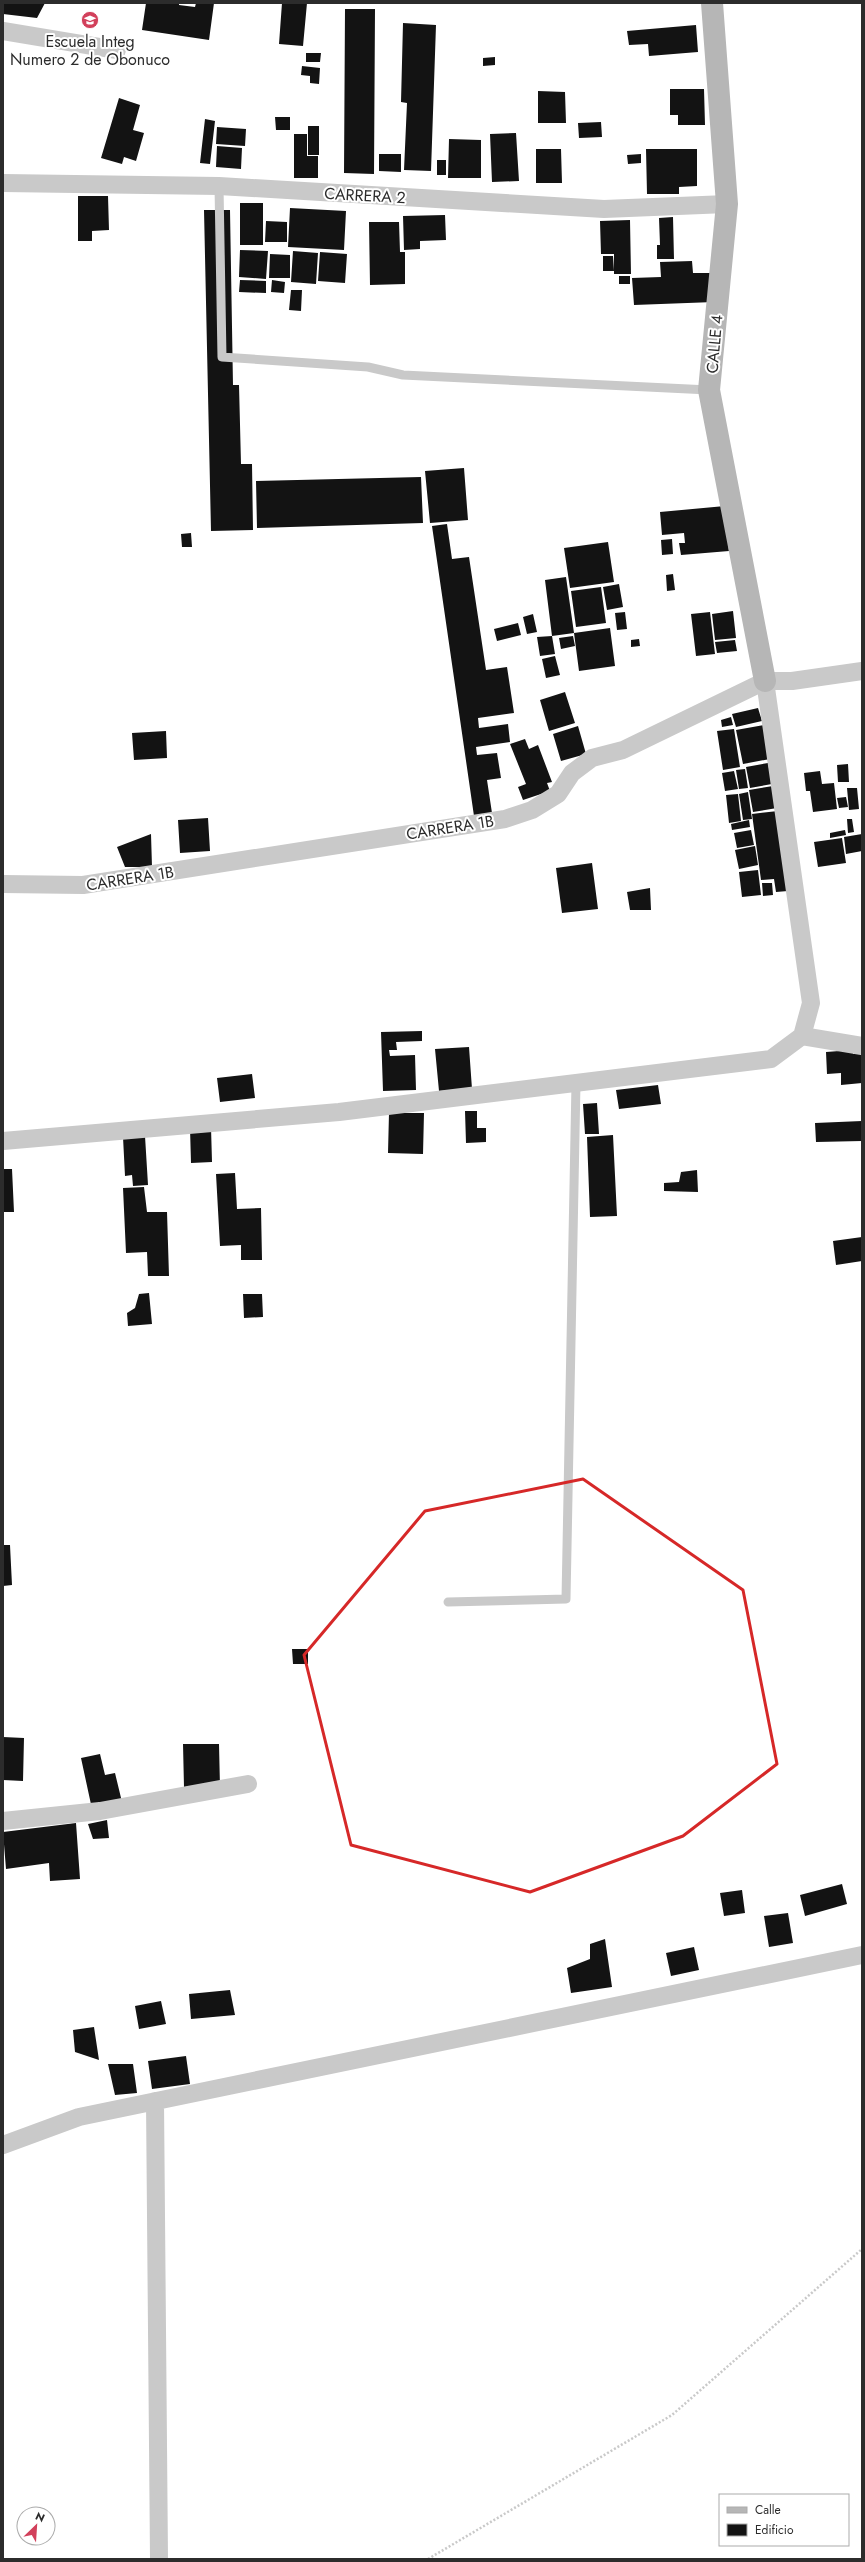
<svg xmlns="http://www.w3.org/2000/svg" width="865" height="2562" font-family="Jost,sans-serif">
  <style>
    .building { fill: #131313 }
    .lines { fill: none; stroke-linecap: round; stroke-linejoin: round }
    .path { stroke: #c9c9c9; stroke-width: 2.5; stroke-dasharray: 2 2; stroke-linecap: butt }
    .lane { stroke: #c9c9c9; stroke-width: 9 }
    .street { stroke: #c9c9c9; stroke-width: 18 }
    .secondary { stroke: #b6b6b6; stroke-width: 22 }
    .marked { fill: none; stroke: #d62828; stroke-width: 3; stroke-linejoin: round }
    .labels { text-anchor: middle; stroke-width: 4; stroke-linejoin: round; paint-order: stroke }
    .poi-label { font-size: 16px; fill: #2c2c2c; stroke: #fff }
    .street-label { font-size: 16px; fill: #2c2c2c; stroke: #fff }
  </style>
  <rect width="100%" height="100%" fill="#fff"/>
  <!-- building -->
  <path class="building" d="M3,3H45L37,18L3,14Z
    M146,3H179V5L195,7L196,3H214L209,40L142,30Z
    M282,3H307L303,46L279,44Z
    M345,9H375L374,174L344,173Z
    M403,23L436,25L431,171L404,170L407,103L401,102Z
    M696,25L698,52L649,56L648,44L629,45L627,31Z
    M306,53H321L320,62H306Z
    M495,57V65L483,66V58Z
    M302,66L320,68L319,84L310,83V76L301,75Z
    M670,89H704L705,125H678V115H670Z
    M538,91L565,92L566,123H538Z
    M119,98L140,105L133,130L144,133L136,161L124,157L122,164L101,158Z
    M275,117H290V130H276Z
    M205,119L215,121L210,164L200,163Z
    M601,122L602,137L579,138L578,123Z
    M308,126H319V155H308Z
    M217,127L246,129L245,146L216,144Z
    M516,133L519,181L492,182L490,134Z
    M294,134H307V156H318V178H294Z
    M449,139L481,140V178H448Z
    M217,146L242,148L241,169L216,167Z
    M536,149H561L562,183H536Z
    M646,149H697V186L679,187V194H647Z
    M379,154H401V172L379,171Z
    M641,154V163L628,164L627,155Z
    M437,160H446V175H437Z
    M78,196H108L109,230L92,231V241H78Z
    M240,203H263V245H240Z
    M290,208L346,211L344,250L288,247Z
    M204,210H230L233,385H239L241,464H252L253,530L211,531Z
    M445,215L446,240L420,241V249L404,250L403,216Z
    M673,217L674,259H657V245H660L659,218Z
    M630,220L631,274H614V254H601L600,221Z
    M266,221L287,222V242H265Z
    M369,222H399L400,252H405V284L370,285Z
    M240,250L268,251L266,279L239,277Z
    M293,251L318,253L316,284L291,282Z
    M320,252L347,254L345,283L318,281Z
    M270,254L290,255V278H269Z
    M603,256H613L614,271H603Z
    M692,261L693,273H713L714,302L634,305L632,278L661,277L660,262Z
    M619,276H630V284H619Z
    M240,280L266,281V293L239,292Z
    M272,280L285,282L284,293L271,292Z
    M291,290H302L301,311L289,310Z
    M464,468L468,520L430,523L425,471Z
    M421,477L423,523L257,528L256,481Z
    M725,506L729,551L681,555L679,543H685L684,533L662,535L660,512Z
    M447,524L452,559L469,557L486,670L507,667L514,713L478,718L479,728L508,724L510,742L476,747L477,755L497,753L501,778L487,780L492,813L474,816L432,526Z
    M191,533L192,547H182L181,534Z
    M672,539L673,554L662,555L661,540Z
    M608,542L614,582L570,588L564,548Z
    M673,574L675,590L667,591L666,575Z
    M566,577L574,633L610,628L615,666L579,671L574,633L552,636L545,580Z
    M619,584L623,607L607,610L603,587Z
    M601,587L606,623L576,627L571,591Z
    M733,611L736,638L715,640L712,614Z
    M625,612L627,629L617,630L615,613Z
    M710,612L715,654L696,656L691,614Z
    M533,614L537,632L527,634L523,617Z
    M518,623L521,635L497,641L494,629Z
    M552,636L555,654L540,656L537,637Z
    M573,636L575,646L561,649L559,638Z
    M639,639L640,646L631,647V640Z
    M735,640L737,651L717,653L715,642Z
    M555,656L560,675L546,678L542,659Z
    M565,692L575,723L549,731L540,700Z
    M758,708L762,721L736,727L732,714Z
    M731,717L733,725L722,727L721,720Z
    M764,725L770,759L743,764L736,730Z
    M578,726L586,754L561,761L553,734Z
    M734,729L740,767L723,770L717,731Z
    M166,731L167,758L134,760L132,733Z
    M525,739L529,749L538,745L552,782L547,783L550,791L523,800L518,787L526,784L510,744Z
    M768,763L772,784L750,788L746,767Z
    M848,764L849,782H838L837,765Z
    M745,769L748,788L739,789L736,770Z
    M734,771L738,789L725,791L722,773Z
    M820,771L822,784L834,783L837,809L813,812L810,791H806L804,773Z
    M773,786L777,808L753,812L749,790Z
    M847,788H857L859,809L849,810Z
    M748,792L752,819L743,820L739,794Z
    M738,794L741,821L729,823L726,795Z
    M846,797L848,807L839,808L837,798Z
    M778,811L788,891L776,892L774,879L761,880L752,814Z
    M208,818L210,851L180,853L178,820Z
    M847,819H852L854,832L848,833Z
    M749,820L750,827L732,830L731,824Z
    M751,830L754,845L737,848L734,833Z
    M845,830L846,835L830,838V833Z
    M151,834L152,867H125L117,847Z
    M862,834V851L846,854L844,837Z
    M842,838L846,863L818,867L814,842Z
    M755,846L758,865L739,869L735,850Z
    M592,863L598,909L562,913L556,868Z
    M758,870L761,895L742,897L739,872Z
    M762,883H772L773,895L763,896Z
    M650,888L651,910H630L627,892Z
    M422,1031V1041L396,1042L397,1050H389L390,1056L415,1055L416,1090L383,1091L381,1032Z
    M469,1047L472,1089L439,1091L435,1049Z
    M853,1050V1054H862V1083L841,1085V1073L827,1074L826,1052Z
    M252,1074L255,1098L220,1102L217,1078Z
    M658,1085L661,1104L619,1109L616,1090Z
    M597,1103L599,1134H585L583,1104Z
    M465,1111H477V1128H486V1142L466,1143Z
    M389,1113H424L423,1154L388,1153Z
    M862,1121V1141L816,1142L815,1123Z
    M211,1127L212,1162L191,1163L190,1128Z
    M613,1135L617,1216L590,1217L587,1137Z
    M145,1136L148,1185L133,1186L132,1175L125,1176L123,1137Z
    M3,1169H12L14,1212H3Z
    M697,1170L698,1192L664,1191V1183L679,1182L681,1172Z
    M235,1173L237,1209L261,1208L262,1260H241V1245L220,1246L216,1174Z
    M144,1187L147,1212H167L169,1276H148L147,1252L126,1253L123,1188Z
    M862,1237V1261L836,1265L833,1241Z
    M149,1293L152,1324L128,1326L127,1313L135,1308L139,1294Z
    M243,1294H262L263,1317L244,1318Z
    M3,1545H10L12,1585L3,1586Z
    M292,1649H308V1664H293Z
    M3,1737L24,1738L23,1781L3,1780Z
    M183,1744H219L220,1787H184Z
    M100,1754L105,1775L115,1773L122,1802L92,1809L81,1758Z
    M107,1820L109,1838L93,1839L88,1824Z
    M76,1823L80,1879L50,1881L49,1863L6,1869L3,1832Z
    M842,1884L847,1904L805,1916L800,1895Z
    M742,1890L745,1913L724,1916L720,1893Z
    M788,1913L793,1943L769,1947L764,1916Z
    M605,1939L612,1987L571,1993L567,1968L590,1959V1944Z
    M694,1947L699,1970L671,1976L666,1953Z
    M230,1990L235,2015L191,2019L189,1994Z
    M161,2001L166,2024L139,2029L135,2006Z
    M94,2027L99,2060L75,2052L73,2030Z
    M186,2056L190,2084L152,2089L148,2061Z
    M108,2064H133L137,2093L115,2095Z"/>
  <g class="lines">
    <!-- path -->
    <path class="path" d="M428,2559L672,2415L862,2249"/>
    <!-- lane -->
    <path class="lane" d="M219,186L222,357L368,367L403,375L709,390
      M448,1602L566,1599L576,1083"/>
    <!-- street -->
    <path class="street" d="M3,31L117,50
      M3,183L219,186L604,209L727,204
      M3,884L83,885L505,819L532,810L558,794L572,773L592,758L623,750L765,681H792L862,671
      M802,1036L862,1046
      M3,1141L339,1112L771,1059L802,1036L811,1003L765,681
      M3,1821L100,1811L248,1784
      M155,2101L159,2559
      M3,2145L79,2117L862,1955"/>
    <!-- secondary -->
    <path class="secondary" d="M712,3L727,204L709,390L765,681"/>
  </g>
  <!-- marked area -->
  <path class="marked" d="M583,1479L743,1590L777,1764L683,1836L530,1892L351,1845L304,1655L425,1511Z"/>
  <!-- icons -->
  <defs>
    <symbol id="school-disc" viewBox="-11 -11 22 22"><circle r="9.5" fill="#d2405b" stroke="#fff"/><path d="M0-5L7-2L0 1L-7-2ZM-4 1L0 2.5L4 1V4Q0 6-4 4Z" fill="#fff"/></symbol>
  </defs>
  <g fill-rule="evenodd">
    <use href="#school-disc" x="80" y="10" width="20" height="20"/>
  </g>
  <g class="labels">
    <!-- poi labels -->
    <g class="poi-label">
      <text x="90" y="47">Escuela Integ<tspan x="90" dy="18">Numero 2 de Obonuco</tspan></text>
    </g>
    <!-- street labels -->
    <g class="street-label">
      <text transform="translate(365 195) rotate(3)" y="6">CARRERA 2</text>
      <text transform="translate(714 344) rotate(-85)" y="6">CALLE 4</text>
      <text transform="translate(450 827) rotate(-9)" y="6">CARRERA 1B</text>
      <text transform="translate(130 878) rotate(-9)" y="6">CARRERA 1B</text>
    </g>
  </g>
  <!-- border -->
  <rect width="865" height="2562" fill="none" stroke="#2c2c2c" stroke-width="8"/>
  <!-- legend -->
  <rect x="719" y="2494" width="130" height="52" fill="#ffffff" stroke="#ababab"/>
  <rect x="727" y="2507" width="20" height="6" fill="#b6b6b6" stroke="#ababab"/>
  <text x="755" y="2514" font-size="12" fill="#2c2c2c">Calle</text>
  <rect x="727" y="2524" width="20" height="12" fill="#131313" stroke="#ababab"/>
  <text x="755" y="2534" font-size="12" fill="#2c2c2c">Edificio</text>
  <!-- north arrow -->
  <g transform="translate(36 2526) rotate(25)"><circle r="19" fill="#ffffff" stroke="#ababab"/>
  <path d="M0-3L7 15L0 10L-7 15Z" fill="#d2405b"/>
  <text y="-6" font-size="11" font-weight="bold" text-anchor="middle" fill="#2c2c2c">N</text>
  </g>
</svg>
